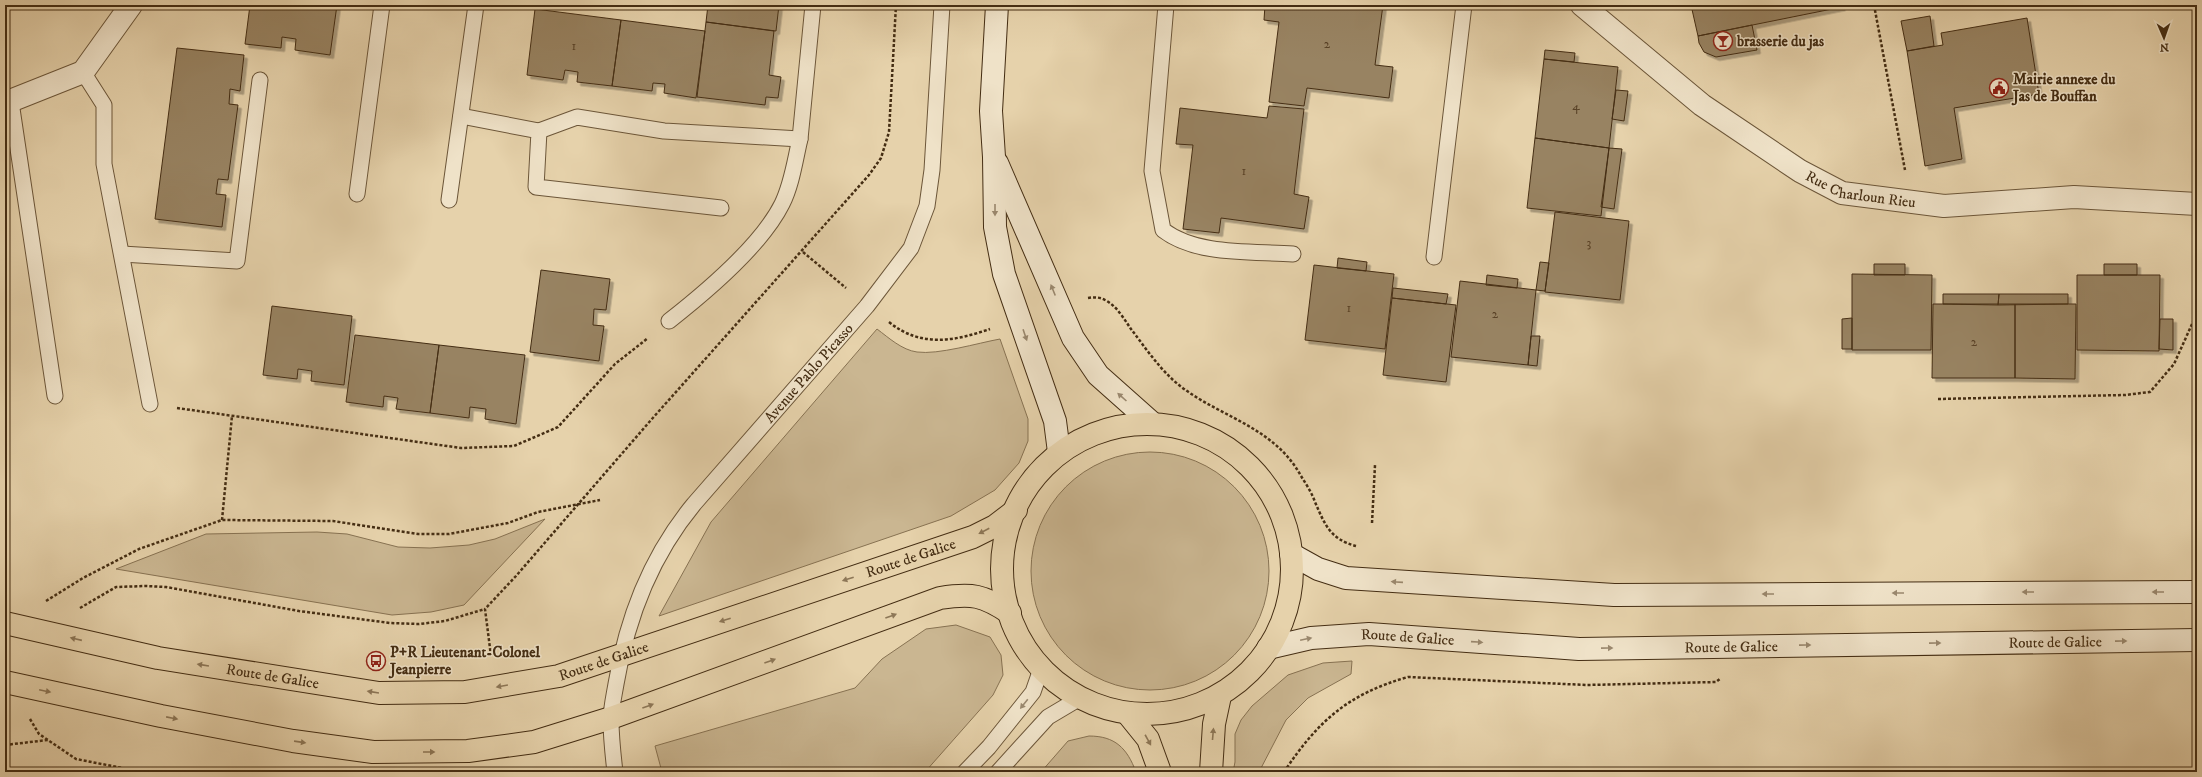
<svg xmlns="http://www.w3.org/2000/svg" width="2202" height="777" font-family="'IM FELL DW Pica',serif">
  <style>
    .green { fill: #cab691; stroke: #877252 }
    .building { fill: #988362; stroke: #442d13; filter: url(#shadow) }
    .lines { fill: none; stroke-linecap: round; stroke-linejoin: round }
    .service-casing { stroke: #6c5639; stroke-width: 17 }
    .minor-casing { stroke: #6c5639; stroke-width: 24 }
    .secondary-casing { stroke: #442d13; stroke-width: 24 }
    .primary-casing { stroke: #442d13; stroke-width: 24 }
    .path { stroke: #442d13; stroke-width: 2.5; stroke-dasharray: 3 2; stroke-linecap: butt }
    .service { stroke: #efe2c8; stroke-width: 15 }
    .minor { stroke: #efe2c8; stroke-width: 22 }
    .secondary { stroke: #efe2c8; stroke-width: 22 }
    .primary { stroke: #e6d2ab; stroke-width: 22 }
    .oneway { fill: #9a886e }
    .oneway2 { fill: #8d7757 }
    .labels { text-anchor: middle; stroke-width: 3; stroke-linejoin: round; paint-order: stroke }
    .number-label { font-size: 13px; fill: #594227 }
    .poi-label { font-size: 15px; font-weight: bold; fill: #442d13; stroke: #efe2c8; text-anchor: start }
    .street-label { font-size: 15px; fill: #442d13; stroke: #efe2c8 }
  </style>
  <defs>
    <filter id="shadow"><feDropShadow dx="3.5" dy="3.5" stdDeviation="0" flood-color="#0004"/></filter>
  </defs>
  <rect width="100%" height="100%" fill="#e6d2ab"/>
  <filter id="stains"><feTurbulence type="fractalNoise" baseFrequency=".005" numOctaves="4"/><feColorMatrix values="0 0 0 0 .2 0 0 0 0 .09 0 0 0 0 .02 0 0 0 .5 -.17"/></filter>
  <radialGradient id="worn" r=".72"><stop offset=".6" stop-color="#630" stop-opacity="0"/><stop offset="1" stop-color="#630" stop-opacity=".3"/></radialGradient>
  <!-- green -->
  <path class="green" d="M877,329C889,338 902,350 917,352C938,355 978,343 1000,339L1028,419V441L1019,463L995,490L951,516L659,616L711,522Z
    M1031 571a119 119 0 1 1 238 0a119 119 0 1 1-238 0Z
    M545,519L464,605L431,612L392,615L116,569L206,534L317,532L347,534L398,547L430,548L469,545L495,539Z
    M956,625L990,637L1001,655L1003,675L993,695L925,772H662L655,746L855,688L882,659L926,629Z
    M1352,661L1351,674L1308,698L1286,720L1259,772H1233L1235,762V734L1241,720L1252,706L1288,675L1323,663Z
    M1089,736C1115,736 1127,748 1136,772H1041L1068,741Z"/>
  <!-- building -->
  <path class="building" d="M250,5H337L330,55L295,50L296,39L282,37L281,48L245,44Z
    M708,5H779L776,31L706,22Z
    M1265,5H1383L1375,65L1393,67L1389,98L1307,88L1304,106L1269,102L1279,22L1264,20Z
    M1691,5H1841L1842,7L1698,36Z
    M535,9L621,20L612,86L577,82L578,72L565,70L563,80L527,75Z
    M1930,16L1934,46L1907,51L1901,21Z
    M2027,18L2039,94L1954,108L1962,159L1925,166L1907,51L1943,45L1941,33Z
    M621,20L705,31L696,98L664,93L665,84L653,83L652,91L612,86Z
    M706,22L774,31L769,75L781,77L778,98L766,97L765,105L697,97Z
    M1752,25L1757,50L1716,57L1704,52L1699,43L1698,36Z
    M177,48L244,55L240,91L230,89L229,104L238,105L228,180L218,179L216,194L226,195L222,227L155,219Z
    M1545,50L1575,53L1574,62L1544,59Z
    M1544,59L1618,67L1609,148L1535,138Z
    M1616,90L1628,91L1624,121L1612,119Z
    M1269,106L1304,109L1294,194L1309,197L1304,229L1221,218L1219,233L1183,229L1193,145L1176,144L1180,108L1267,118Z
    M1535,138L1609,148L1601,216L1527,208Z
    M1609,148L1622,149L1614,209L1601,207Z
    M1555,212L1629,221L1620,300L1545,292Z
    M1338,258L1367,262L1366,271L1337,268Z
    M1540,262L1549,263L1545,291L1536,290Z
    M1874,264H1905V275H1874Z
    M2104,264H2137V275H2104Z
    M1314,265L1394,274L1385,349L1305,340Z
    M541,270L610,279L606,310L594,309L593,325L604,326L599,361L530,352Z
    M1852,274L1932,275L1931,350H1852Z
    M1487,275L1518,279L1517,288L1486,285Z
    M2077,275H2160L2159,351L2077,350Z
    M1460,281L1536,290L1528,365L1451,357Z
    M1393,288L1448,294L1446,304L1392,298Z
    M1943,294H1999L1998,305L1943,304Z
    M1999,294H2068V304L1998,305Z
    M1392,298L1456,305L1446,382L1383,375Z
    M1933,304H2015V378H1932Z
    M2015,304H2076L2075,379L2015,378Z
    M272,306L352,316L344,385L311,381L312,371L298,369L297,379L263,375Z
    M1852,318V349H1842V319Z
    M2160,319H2173V350L2159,349Z
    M355,335L439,345L430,413L396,409L398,398L384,396L383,407L346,402Z
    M1531,336H1540L1537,366L1528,365Z
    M439,345L525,355L516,424L485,419L486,409L470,407L469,418L430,413Z"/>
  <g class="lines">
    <defs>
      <g id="service">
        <path d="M1166,5L1152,171L1163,230C1197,256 1252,251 1293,254"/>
        <path d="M83,72L104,105V164L150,404"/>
        <path d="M11,102L55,396"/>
        <path d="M461,116L539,131L536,187L721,208"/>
        <path d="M539,131L577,117L664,131L800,139C795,160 792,184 782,204C761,246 706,292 669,321"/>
        <path d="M800,139L813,5"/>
        <path d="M357,194L382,5"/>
        <path d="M449,200L476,5"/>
        <path d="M122,254L237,261L260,80"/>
        <path d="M1434,257L1464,5"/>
        <path id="s1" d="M615,772C613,755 611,738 611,720C611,708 614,696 616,684C627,618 651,556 694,504L867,306L911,248L927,206L932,170L942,5"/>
        <path d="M965,772L989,747L1033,692L1041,669"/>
        <path d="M998,772L1048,717L1080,698"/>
      </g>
      <g id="minor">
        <path id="s2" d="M1582,5L1702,105L1800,171L1842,193L1944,206L2074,197L2197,204"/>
        <path d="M5,103L83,72L131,5"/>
      </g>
      <g id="secondary">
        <path d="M997,5L991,111L994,157L995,227L1004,274L1055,421L1059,452"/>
        <path d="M997,163L1073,338L1098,375L1152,423"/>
        <path d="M1291,554L1318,569L1346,578L1614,595L2197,592"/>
        <path id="s3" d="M1268,648L1311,638L1369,634L1579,649L2197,640"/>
      </g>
      <g id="primary">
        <circle cx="1147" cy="569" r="145"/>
        <path id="s4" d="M5,623L158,658L379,693L465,692L559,676L973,537L995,526L1016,510"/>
        <path d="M5,682L161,716L293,741L373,752L468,751L534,742L611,718L940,598C972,593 983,595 1010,613"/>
        <path d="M1127,713L1148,739L1160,772"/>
        <path d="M1211,772L1214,724L1220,696"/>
      </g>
    </defs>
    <!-- service casing -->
    <use href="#service" class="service-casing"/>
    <!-- minor casing -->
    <use href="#minor" class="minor-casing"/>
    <!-- secondary casing -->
    <use href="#secondary" class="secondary-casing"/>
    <!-- primary casing -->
    <use href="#primary" class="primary-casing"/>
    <!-- path -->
    <path class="path" d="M1874,5L1905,170
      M803,252L846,288
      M1088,298C1094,297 1100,297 1105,300C1117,306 1124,319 1131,329C1144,346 1157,365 1172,379C1212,416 1272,423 1301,476C1306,484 1312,493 1315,502C1325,525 1330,539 1356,546
      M889,322C921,348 955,341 990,329
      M1938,399L2125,395L2150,392L2174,364L2197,313
      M177,408L461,448L514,446L558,427L615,364L648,338
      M222,520L232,416
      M1372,523L1375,465
      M46,601L83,578L139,549L222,520L333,521L418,534H449L508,523L538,512L600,500
      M80,608L116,587L146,586L166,587L299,611L390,623L419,624L445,621L485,609
      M491,656L485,609L516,576L651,420L869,175L881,158L889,132L896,5
      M30,719L39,734L76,759L143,772
      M5,745L48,740
      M1284,772C1318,721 1348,694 1408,677L1587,685L1716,682L1721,678"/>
    <!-- service -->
    <use href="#service" class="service"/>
    <!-- minor -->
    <use href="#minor" class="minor"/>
    <!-- secondary -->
    <use href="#secondary" class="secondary"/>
    <!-- primary -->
    <use href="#primary" class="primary"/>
  </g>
  <!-- one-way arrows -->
  <defs><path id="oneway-solid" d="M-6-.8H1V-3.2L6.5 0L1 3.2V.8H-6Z"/></defs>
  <g class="oneway">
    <use href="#oneway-solid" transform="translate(995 210) rotate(90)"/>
    <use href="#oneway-solid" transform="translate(1053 290) rotate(-112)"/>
    <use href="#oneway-solid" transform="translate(1025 335) rotate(71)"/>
    <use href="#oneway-solid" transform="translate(1122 397) rotate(-138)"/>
    <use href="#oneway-solid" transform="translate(1397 582) rotate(-176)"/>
    <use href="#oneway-solid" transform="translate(2028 592) rotate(180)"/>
    <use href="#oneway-solid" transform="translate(2158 592) rotate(-180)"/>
    <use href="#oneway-solid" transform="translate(1898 593) rotate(180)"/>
    <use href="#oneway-solid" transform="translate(1768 594) rotate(180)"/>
    <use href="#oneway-solid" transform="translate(1306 639) rotate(-12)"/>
    <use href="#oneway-solid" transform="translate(2121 641) rotate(-1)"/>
    <use href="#oneway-solid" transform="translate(1477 642) rotate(4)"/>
    <use href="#oneway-solid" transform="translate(1935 643) rotate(-1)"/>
    <use href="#oneway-solid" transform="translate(1805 645) rotate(-1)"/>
    <use href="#oneway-solid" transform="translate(1607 648) rotate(-1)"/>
    <use href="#oneway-solid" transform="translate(1024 704) rotate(129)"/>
  </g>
  <g class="oneway2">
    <use href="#oneway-solid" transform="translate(984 531) rotate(152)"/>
    <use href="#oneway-solid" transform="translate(848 579) rotate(162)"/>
    <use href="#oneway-solid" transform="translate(891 616) rotate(-20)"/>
    <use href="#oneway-solid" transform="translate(725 620) rotate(162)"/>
    <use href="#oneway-solid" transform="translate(76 639) rotate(-167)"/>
    <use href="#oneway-solid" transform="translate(770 661) rotate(-20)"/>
    <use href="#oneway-solid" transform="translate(203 665) rotate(-171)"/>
    <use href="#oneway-solid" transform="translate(502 686) rotate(170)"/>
    <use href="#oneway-solid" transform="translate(45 691) rotate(12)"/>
    <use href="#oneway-solid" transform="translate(373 692) rotate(-171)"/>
    <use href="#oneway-solid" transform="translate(648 706) rotate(-20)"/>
    <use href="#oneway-solid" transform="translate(172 718) rotate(11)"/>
    <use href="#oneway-solid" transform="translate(1213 734) rotate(-85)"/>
    <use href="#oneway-solid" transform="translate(1148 740) rotate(61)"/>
    <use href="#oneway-solid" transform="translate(300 742) rotate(8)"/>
    <use href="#oneway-solid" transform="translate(429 752)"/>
  </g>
  <!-- icons -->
  <defs>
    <symbol id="bar-ring" viewBox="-11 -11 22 22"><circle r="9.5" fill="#efe2c8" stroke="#8f2418" stroke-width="1.5"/><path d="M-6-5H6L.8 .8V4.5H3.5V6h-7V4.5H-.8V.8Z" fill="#8f2418"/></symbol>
    <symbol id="civic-ring" viewBox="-11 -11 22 22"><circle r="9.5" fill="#efe2c8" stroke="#8f2418" stroke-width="1.5"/><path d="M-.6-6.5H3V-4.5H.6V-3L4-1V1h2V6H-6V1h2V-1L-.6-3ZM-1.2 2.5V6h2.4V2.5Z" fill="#8f2418"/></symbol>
    <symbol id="bus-ring" viewBox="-11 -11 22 22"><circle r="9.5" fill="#efe2c8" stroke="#8f2418" stroke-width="1.5"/><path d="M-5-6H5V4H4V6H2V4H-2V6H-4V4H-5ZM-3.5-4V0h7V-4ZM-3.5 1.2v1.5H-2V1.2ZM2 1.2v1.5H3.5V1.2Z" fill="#8f2418"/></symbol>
  </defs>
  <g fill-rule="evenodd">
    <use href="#bar-ring" x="1712" y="30" width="22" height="22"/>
    <use href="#civic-ring" x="1988" y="77" width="22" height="22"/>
    <use href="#bus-ring" x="365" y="650" width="22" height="22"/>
  </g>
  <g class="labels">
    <!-- number labels -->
    <g class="number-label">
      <text x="1327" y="48">2</text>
      <text x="574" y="50">1</text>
      <text x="1576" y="110">4</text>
      <text x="1244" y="175">1</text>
      <text x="1589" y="247">3</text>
      <text x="1349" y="312">1</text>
      <text x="1495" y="318">2</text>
      <text x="1974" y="346">2</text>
    </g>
    <!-- poi labels -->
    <g class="poi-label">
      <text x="1737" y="46">brasserie du jas</text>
      <text x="2013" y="84">Mairie annexe du<tspan x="2013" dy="17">Jas de Bouffan</tspan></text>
      <text x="390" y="657">P+R Lieutenant-Colonel<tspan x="390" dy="17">Jeanpierre</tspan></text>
    </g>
    <!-- street labels -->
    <g class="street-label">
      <text dy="5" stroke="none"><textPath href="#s2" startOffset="339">Rue Charloun Rieu</textPath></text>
      <text dy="5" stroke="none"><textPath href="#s1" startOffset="461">Avenue Pablo Picasso</textPath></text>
      <text dy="5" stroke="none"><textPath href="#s4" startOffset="933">Route de Galice</textPath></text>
      <text dy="5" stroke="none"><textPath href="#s3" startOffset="141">Route de Galice</textPath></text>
      <text dy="5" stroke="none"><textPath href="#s3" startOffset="789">Route de Galice</textPath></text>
      <text dy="5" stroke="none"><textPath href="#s3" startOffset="465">Route de Galice</textPath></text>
      <text dy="5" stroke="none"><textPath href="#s4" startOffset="609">Route de Galice</textPath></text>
      <text dy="5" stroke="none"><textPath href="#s4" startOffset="273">Route de Galice</textPath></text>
    </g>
  </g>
  <!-- margin -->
  <rect width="2202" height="777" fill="none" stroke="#e6d2ab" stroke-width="20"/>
  <rect x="6" y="6" width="2190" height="765" fill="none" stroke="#442d13" stroke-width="2"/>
  <rect x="10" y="10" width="2182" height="757" fill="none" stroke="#442d13"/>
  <!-- north arrow -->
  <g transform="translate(2164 38) rotate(178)" stroke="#efe2c8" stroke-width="3" paint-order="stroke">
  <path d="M0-3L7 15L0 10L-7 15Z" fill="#442d13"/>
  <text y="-6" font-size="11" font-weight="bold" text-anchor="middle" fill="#442d13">N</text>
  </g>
  <rect width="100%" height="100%" filter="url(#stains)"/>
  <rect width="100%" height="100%" fill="url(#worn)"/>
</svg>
